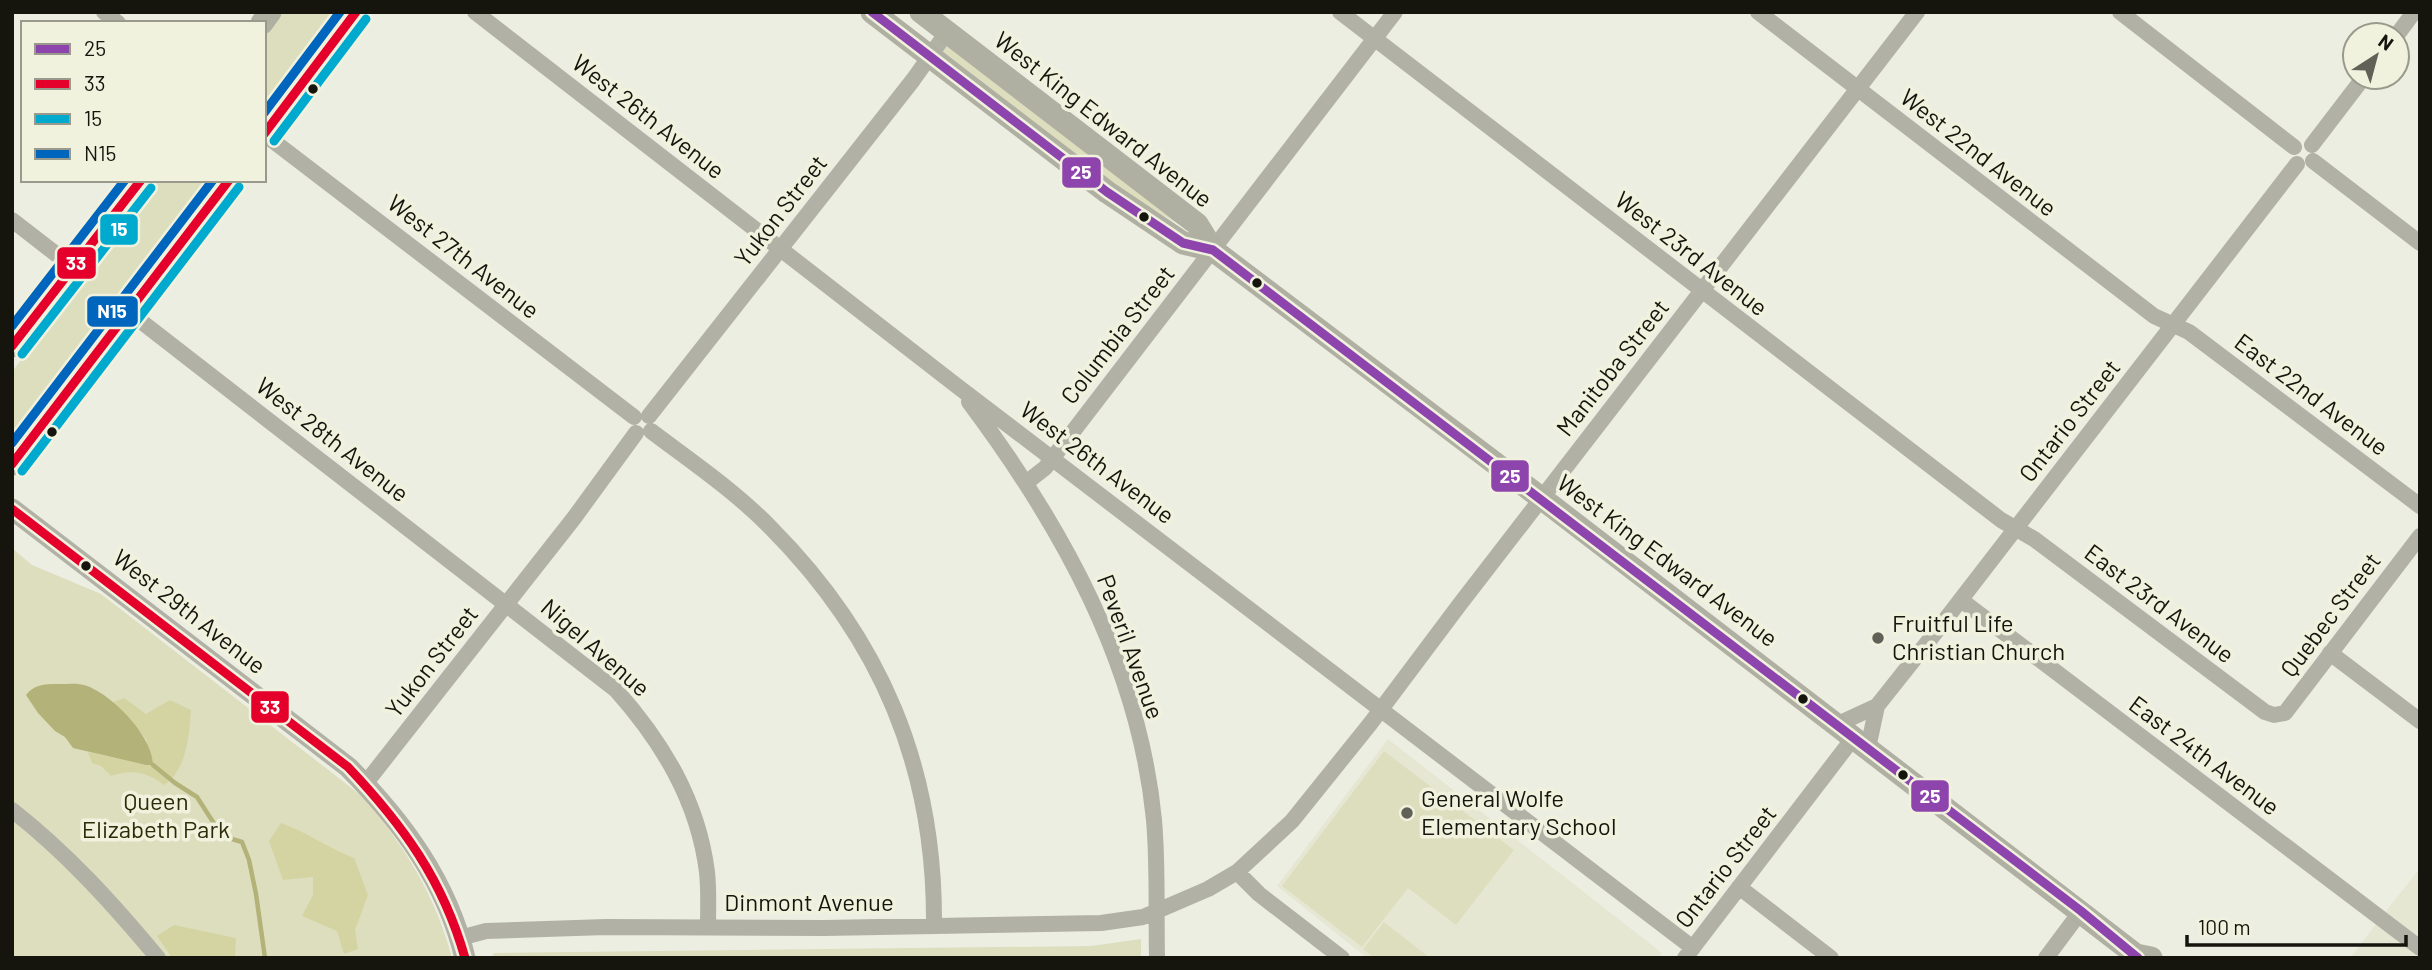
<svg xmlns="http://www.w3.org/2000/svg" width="2432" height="970" font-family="Barlow,sans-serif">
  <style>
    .built { fill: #e6e7d2 }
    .green { fill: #dddebe }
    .forest { fill: #d4d4a3 }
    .water { fill: #b3b278 }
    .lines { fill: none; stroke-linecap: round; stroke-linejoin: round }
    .stream { stroke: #b3b278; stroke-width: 4.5 }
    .minor { stroke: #b1b1a6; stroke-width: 16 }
    .tertiary { stroke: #b1b1a6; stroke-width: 21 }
    .secondary { stroke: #b0b0a2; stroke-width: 23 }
    .bus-1-casing { stroke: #f1f2de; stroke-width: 14 }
    .bus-2-casing { stroke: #f1f2de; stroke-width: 14 }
    .bus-3-casing { stroke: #f1f2de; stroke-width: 14 }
    .bus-4-casing { stroke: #f1f2de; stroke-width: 14 }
    .bus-1 { stroke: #8e44ad; stroke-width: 9 }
    .bus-2 { stroke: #e4002b; stroke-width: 9 }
    .bus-3 { stroke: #00a9ce; stroke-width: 9 }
    .bus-4 { stroke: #0065bd; stroke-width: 9 }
    .bus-dot { fill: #15150e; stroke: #f1f2de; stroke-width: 2.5 }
    .poi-dot { fill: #616158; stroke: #f1f2de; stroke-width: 2.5 }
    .labels { text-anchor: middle; stroke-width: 7; stroke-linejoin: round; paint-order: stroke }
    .street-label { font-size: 24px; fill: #15150e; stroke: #f1f2de }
    .poi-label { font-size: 24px; fill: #15150e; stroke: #f1f2de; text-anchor: start }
    .park-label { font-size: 24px; fill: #2d2c08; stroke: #f1f2de }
    .line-badge { stroke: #f1f2de; stroke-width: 2.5 }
    .badge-label { font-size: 19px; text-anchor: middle; font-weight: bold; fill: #fff }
  </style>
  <rect width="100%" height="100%" fill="#edeee2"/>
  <!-- built -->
  <path class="built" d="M1388,739L1662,953L1659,958H1367L1277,886Z
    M2420,868V939L2386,914V911Z
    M2376,924L2420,957V958H2350Z"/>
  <!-- green -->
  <path class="green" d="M279,12H341L265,111L264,32Z
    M947,46L1183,227L1108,183L941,53Z
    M152,180H212L12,440V372L63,304L83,269Z
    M12,548L32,565L101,594L362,796C403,843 436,896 452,958H12Z
    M1384,751L1514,850L1456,925L1408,888L1362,947L1282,886Z
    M1384,922L1430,958H1374L1363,949Z
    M1141,939V958H491L494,953L1091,946Z"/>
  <!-- forest -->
  <path class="forest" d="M124,698L146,714L170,700L191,710C189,737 187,769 164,785C147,772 131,769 111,776L101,766L92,763L88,752L146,765L147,740L114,702Z
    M281,823C307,832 328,848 354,858L368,895L355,930L358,949L344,954L337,931L302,916L313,895V877L283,880L269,841Z
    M174,925L236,938L235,958H172L157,936Z"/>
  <!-- water -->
  <path class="water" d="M62,684C68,684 77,683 84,685C111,693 153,736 153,765H146L73,748L65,737L55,731L38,713L26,695C35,683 48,684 62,684Z"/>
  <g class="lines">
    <!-- stream -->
    <path class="stream" d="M153,765L175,783L197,797L222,836L242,842L249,860L256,894L265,958"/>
    <!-- minor -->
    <path class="minor" d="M104,12L118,23
      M475,12L957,386L1693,948
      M1340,12L2001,520L2034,539L2265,712L2274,715L2285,713L2420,536
      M1758,12L2154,316L2189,332L2420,506
      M2120,12L2294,147
      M2397,35L2414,12
      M264,134L634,417
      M2312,145L2364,77
      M2313,161L2420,243
      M12,220L74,268
      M129,312L616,690C663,743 698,801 707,872C709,890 708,909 708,927
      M969,402C1061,525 1139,664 1154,820C1158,865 1156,912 1157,958
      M649,416L913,80L947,32
      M651,431C692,462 735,491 771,528C881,639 935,767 934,924
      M1027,482L1045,468L1395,12
      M1961,600L2420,948
      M2330,653L2420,721
      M1838,724L1877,706L1935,633L2297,164
      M1868,748L1877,706
      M365,784L574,518L636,433
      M12,810C67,853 113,904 158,958
      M1237,872L1259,894L1342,958
      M1739,887L1831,958
      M460,938L486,931L606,927L824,928L1101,923L1143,917L1208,889L1237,872L1292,821L1370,724L1460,604L1917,12
      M1685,958L1854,737
      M2046,958L2081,911"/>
    <!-- tertiary -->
    <path class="tertiary" d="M12,509L348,767C402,821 447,882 465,958"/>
    <!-- secondary -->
    <path class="secondary" d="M872,12L1107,192L1183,243L1213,250
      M921,12L1197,224L1213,250L1553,507L2136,955L2151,958
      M262,23L270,12
      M264,134L356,12
      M12,346L141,180
      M12,464L229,180"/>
    <defs>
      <path id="bus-1" d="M872,12L1107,192L1183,243L1213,250L2081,911L2138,958"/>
      <path id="bus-2" d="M264,134L356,12
        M12,346L141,180
        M12,464L229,180
        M12,509L348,767C403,825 443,880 465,958"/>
      <path id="bus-3" d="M274,141L366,19
        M22,354L151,188
        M22,471L239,187"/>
      <path id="bus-4" d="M264,113L340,12
        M12,326L125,180
        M12,443L213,180"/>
    </defs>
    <!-- bus-1 casing -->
    <use href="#bus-1" class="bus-1-casing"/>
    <!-- bus-2 casing -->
    <use href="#bus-2" class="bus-2-casing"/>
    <!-- bus-3 casing -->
    <use href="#bus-3" class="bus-3-casing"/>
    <!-- bus-4 casing -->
    <use href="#bus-4" class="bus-4-casing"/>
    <!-- bus-1 -->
    <use href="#bus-1" class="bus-1"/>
    <!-- bus-2 -->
    <use href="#bus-2" class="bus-2"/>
    <!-- bus-3 -->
    <use href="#bus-3" class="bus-3"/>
    <!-- bus-4 -->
    <use href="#bus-4" class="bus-4"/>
  </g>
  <!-- markers -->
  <g class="bus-dot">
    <circle cx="313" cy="89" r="6"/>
    <circle cx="1144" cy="217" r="6"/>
    <circle cx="1257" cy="283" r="6"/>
    <circle cx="52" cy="432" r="6"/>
    <circle cx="86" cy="566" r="6"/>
    <circle cx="1803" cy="699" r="6"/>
    <circle cx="1903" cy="775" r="6"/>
  </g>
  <g class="poi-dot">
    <circle cx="1878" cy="638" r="7"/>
    <circle cx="1407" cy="813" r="7"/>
  </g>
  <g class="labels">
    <!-- street labels -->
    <g class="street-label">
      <text transform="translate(648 117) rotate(38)" y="8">West 26th Avenue</text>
      <text transform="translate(1103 120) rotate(38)" y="8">West King Edward Avenue</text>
      <text transform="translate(1978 153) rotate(38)" y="8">West 22nd Avenue</text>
      <text transform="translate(781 211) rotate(-52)" y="8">Yukon Street</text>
      <text transform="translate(1691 254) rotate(38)" y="8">West 23rd Avenue</text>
      <text transform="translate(463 257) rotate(38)" y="8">West 27th Avenue</text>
      <text transform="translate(1118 335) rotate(-52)" y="8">Columbia Street</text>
      <text transform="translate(1613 368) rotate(-52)" y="8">Manitoba Street</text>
      <text transform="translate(2311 395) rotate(37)" y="8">East 22nd Avenue</text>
      <text transform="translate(2070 421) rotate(-52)" y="8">Ontario Street</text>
      <text transform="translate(332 440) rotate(38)" y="8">West 28th Avenue</text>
      <text transform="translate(1097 463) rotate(37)" y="8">West 26th Avenue</text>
      <text transform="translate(1667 561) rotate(37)" y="8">West King Edward Avenue</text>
      <text transform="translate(2159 604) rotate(37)" y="8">East 23rd Avenue</text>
      <text transform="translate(189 612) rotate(38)" y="8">West 29th Avenue</text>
      <text transform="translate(2331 615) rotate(-53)" y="8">Quebec Street</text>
      <text transform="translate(1130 647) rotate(70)" y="8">Peveril Avenue</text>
      <text transform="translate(595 648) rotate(41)" y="8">Nigel Avenue</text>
      <text transform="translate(432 662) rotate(-52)" y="8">Yukon Street</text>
      <text transform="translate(2204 756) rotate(37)" y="8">East 24th Avenue</text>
      <text transform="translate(1726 867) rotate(-52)" y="8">Ontario Street</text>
      <text x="809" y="911">Dinmont Avenue</text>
    </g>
    <!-- poi labels -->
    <g class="poi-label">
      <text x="1892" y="632">Fruitful Life<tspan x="1892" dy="28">Christian Church</tspan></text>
      <text x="1421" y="807">General Wolfe<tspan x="1421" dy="28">Elementary School</tspan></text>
    </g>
    <!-- park labels -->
    <g class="park-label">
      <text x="156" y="810">Queen<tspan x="156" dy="28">Elizabeth Park</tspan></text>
    </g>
  </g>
  <g class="line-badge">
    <rect x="1061" y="156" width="41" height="33" rx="7" fill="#8e44ad"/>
    <rect x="99" y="213" width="40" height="33" rx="7" fill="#00a9ce"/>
    <rect x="56" y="246" width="41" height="34" rx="7" fill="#e4002b"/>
    <rect x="86" y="295" width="53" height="33" rx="7" fill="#0065bd"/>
    <rect x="1490" y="459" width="40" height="34" rx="7" fill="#8e44ad"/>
    <rect x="250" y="690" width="40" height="34" rx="7" fill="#e4002b"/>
    <rect x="1910" y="779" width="40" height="34" rx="7" fill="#8e44ad"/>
  </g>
  <g class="badge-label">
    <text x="1081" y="179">25</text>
    <text x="119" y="236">15</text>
    <text x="76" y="270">33</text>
    <text x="112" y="318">N15</text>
    <text x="1510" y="483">25</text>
    <text x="270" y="714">33</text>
    <text x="1930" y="803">25</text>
  </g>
  <!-- border -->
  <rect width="2432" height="970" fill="none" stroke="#15150e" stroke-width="28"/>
  <!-- legend -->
  <rect x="21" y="21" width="245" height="161" fill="#f1f2de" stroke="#999a8b" stroke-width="2"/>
  <rect x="35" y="44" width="35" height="10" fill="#8e44ad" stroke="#999a8b" stroke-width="2"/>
  <text x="84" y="56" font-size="21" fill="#15150e">25</text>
  <rect x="35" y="79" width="35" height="10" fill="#e4002b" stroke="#999a8b" stroke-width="2"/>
  <text x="84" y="91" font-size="21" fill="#15150e">33</text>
  <rect x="35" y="114" width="35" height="10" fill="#00a9ce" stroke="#999a8b" stroke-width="2"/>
  <text x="84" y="126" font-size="21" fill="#15150e">15</text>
  <rect x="35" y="149" width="35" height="10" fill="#0065bd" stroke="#999a8b" stroke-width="2"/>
  <text x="84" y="161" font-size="21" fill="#15150e">N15</text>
  <!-- north arrow -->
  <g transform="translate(2376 56) rotate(36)"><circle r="33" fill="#f1f2de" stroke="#999a8b" stroke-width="2"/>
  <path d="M0-5L12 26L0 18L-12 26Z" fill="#616158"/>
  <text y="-10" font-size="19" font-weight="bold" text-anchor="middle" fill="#15150e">N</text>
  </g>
  <!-- scale -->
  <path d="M2187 935v10h219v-10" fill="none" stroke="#15150e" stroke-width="3.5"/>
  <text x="2198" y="935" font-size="21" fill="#15150e" stroke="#f1f2de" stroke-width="5" paint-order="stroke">100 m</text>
</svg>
